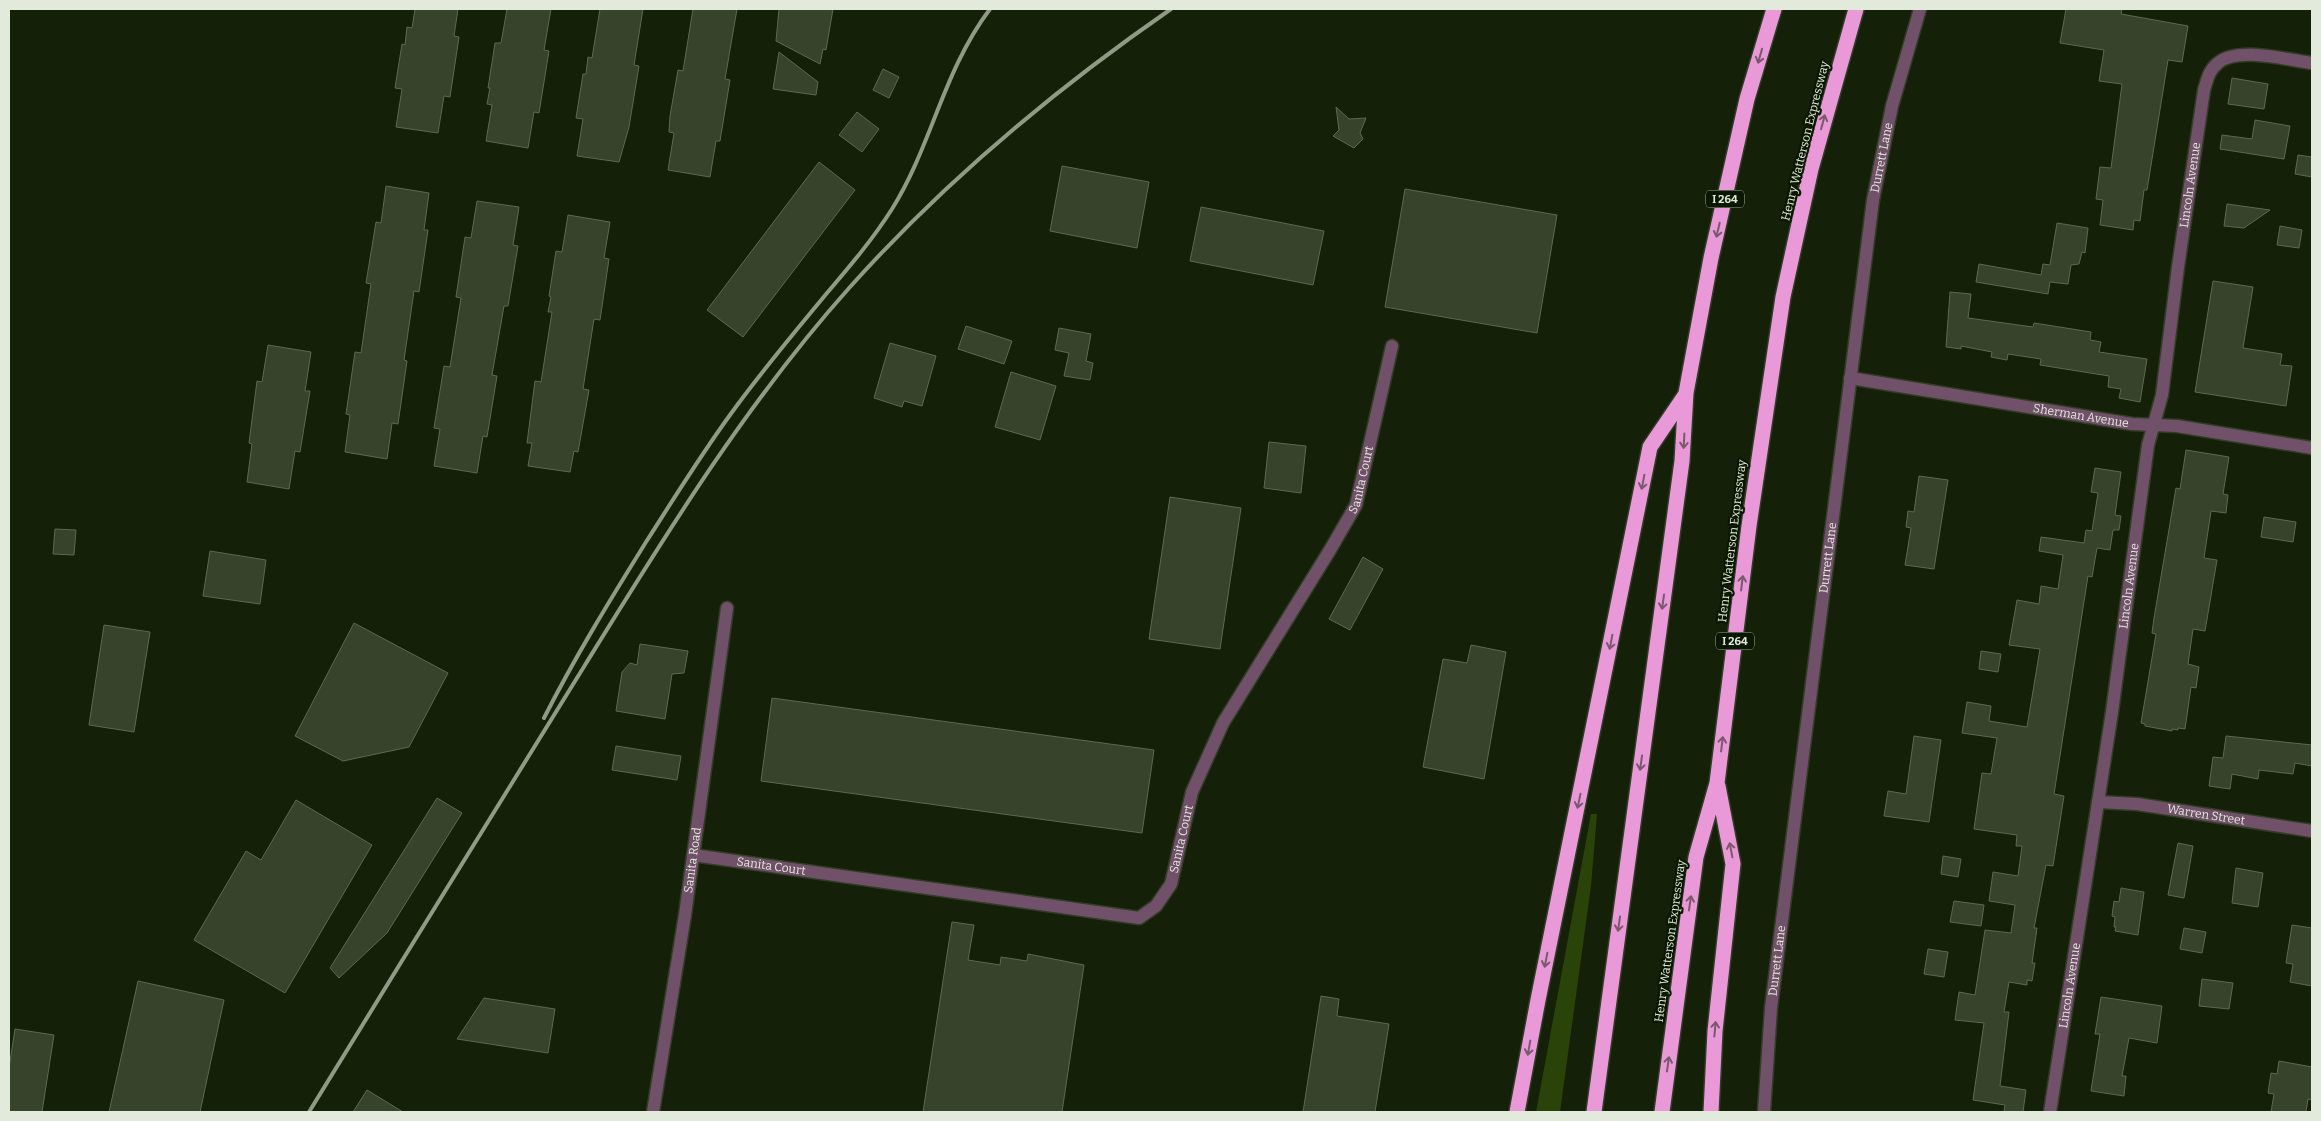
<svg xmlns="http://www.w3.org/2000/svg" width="2321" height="1121" font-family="Bitter,serif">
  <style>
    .green { fill: #2a4308 }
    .building { fill: #37432b; stroke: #5c6a50 }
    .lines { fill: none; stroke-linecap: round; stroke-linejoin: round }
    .minor-casing { stroke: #323c26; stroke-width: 15 }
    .motorway-casing { stroke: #323c26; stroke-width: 18 }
    .minor { stroke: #71516a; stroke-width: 12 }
    .motorway { stroke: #e999d8; stroke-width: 15 }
    .rail { stroke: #909a87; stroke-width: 4 }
    .oneway { stroke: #7a586d }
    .labels { text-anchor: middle; stroke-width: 4.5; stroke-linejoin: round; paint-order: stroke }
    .shield { fill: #0c1702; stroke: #a2ab9a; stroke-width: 1 }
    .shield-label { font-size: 11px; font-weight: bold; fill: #e2eadb }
    .street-label { font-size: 12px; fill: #e2eadb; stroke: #0c1702 }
  </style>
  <rect width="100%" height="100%" fill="#152009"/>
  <!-- green -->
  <path class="green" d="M1591,814H1597L1591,886L1560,1112H1536Z"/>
  <!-- building -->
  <path class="building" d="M415,9H458L454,36L459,37L450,97L444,96L438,133L396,127L402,89L395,88L402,44L405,45L407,27L412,28Z
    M507,9H551L544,50L549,51L539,113L534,112L528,148L486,141L492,105L487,104L490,88H488L495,43H501Z
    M600,9H643L634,65L639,66L629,127L619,162L577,156L583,119L576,118L583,74H586L588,57L592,58Z
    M693,9H737L725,79L730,80L720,141H716L710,177L668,170L674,133L669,132L670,116L678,70L683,71Z
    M779,9H833L826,50L823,49L820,64L776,41Z
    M2066,9H2122L2121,14L2188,26L2182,62L2168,60L2147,190H2144L2140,221L2134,220L2133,230L2100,225L2103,200L2096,199L2100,167L2111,168L2122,84L2099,81L2104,50L2060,43Z
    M779,52L818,82L816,95L773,89Z
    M883,69L899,77L889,98L873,90Z
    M2232,78L2268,84L2264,109L2228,104Z
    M1336,107L1349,119L1366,118L1360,133L1363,139L1354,148L1333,136L1339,130Z
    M857,112L879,129L862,152L839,135Z
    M2255,120L2290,126L2284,159L2220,149L2222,135L2252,139Z
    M2298,155L2312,157V177L2295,174Z
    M819,162L855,190L743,337L707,310Z
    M1062,166L1149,182L1137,248L1050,231Z
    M386,186L429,193L424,230H428L419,292L414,291L404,360L407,361L398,424L392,423L387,459L345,452L350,415L346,414L355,352L361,353L371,284L366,283L376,222L381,223Z
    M1405,189L1557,215L1537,333L1385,307Z
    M477,201L519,207L513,245L518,246L508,306H504L492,375L497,376L487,437L483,436L477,473L434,466L440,429L434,428L444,366L450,367L461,298L456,297L465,237L471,238Z
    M2227,204L2270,210L2244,228L2224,226Z
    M1201,207L1324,231L1313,285L1190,261Z
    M568,215L610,222L604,258L609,259L600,320L594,319L583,389L589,390L578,452L574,451L570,472L528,466L532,443H527L535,381L541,382L552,312H548L551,297L549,296L556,251L562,252Z
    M2057,223L2088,228L2085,253L2082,252L2079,264L2071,265L2068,284L2050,282L2048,294L1976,282L1979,264L2041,275L2043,264L2050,265Z
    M2280,226L2302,230L2299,248L2277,245Z
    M2213,281L2253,287L2243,348L2282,354L2280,365L2292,366L2286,406L2195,392Z
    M1950,292L1971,294L1968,318L2033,327L2034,323L2091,332L2090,340L2101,342L2099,352L2147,359L2140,402L2119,398L2121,389L2108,387L2109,376L2040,365L2041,359L2008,354L2007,360L1991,357L1992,352L1961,346V349L1946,347Z
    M966,326L1012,341L1004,364L958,349Z
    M1059,328L1091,334L1086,361L1093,363L1090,380L1064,376L1069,353L1055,350Z
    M890,343L936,356L922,406L904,401L902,407L874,398Z
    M268,345L311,352L305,391H310L300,452L295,451L289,489L247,482L252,444L249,443L257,381L262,382Z
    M1011,372L1056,386L1040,440L995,427Z
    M1269,442L1306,446L1301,493L1264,488Z
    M2186,450L2229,457L2223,494L2228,495L2226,513L2211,511L2204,558L2217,560L2205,631L2193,629L2188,664L2199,667L2196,688L2191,687L2185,729L2178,728V730L2172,729V731L2145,726V724L2141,723L2156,634L2152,633L2154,618L2176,488L2180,489Z
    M2095,468L2121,472L2115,515L2121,516L2119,530H2113L2110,550L2097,548L2092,577L2088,576L2054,794L2064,796L2053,866L2046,865L2034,928H2037L2032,963H2035L2032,981L2027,980V985L2009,982L2004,1012H2009L2000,1086L2026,1090L2023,1112H2004L2005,1105L1973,1100L1984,1023L1955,1020L1959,992L1975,995L1985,930L2011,933L2015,905L1989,901L1993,872L2018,876L2022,846H2016L2017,835L1974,829L1982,773L1991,774L1997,738L1962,733L1967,702L1991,706L1989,721L2027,727L2040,649L2009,645L2017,600L2039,604L2041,586L2058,589L2063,555L2039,551L2041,537L2084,543L2086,530L2092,531L2098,493L2091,492Z
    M1919,476L1948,480L1934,569L1905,565L1911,528L1906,527L1908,511L1914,512Z
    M1170,497L1241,508L1220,649L1149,639Z
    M2264,517L2296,522L2293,542L2261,537Z
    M55,529L76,530L74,555L53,554Z
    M210,551L266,560L260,604L203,596Z
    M1363,557L1383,569L1350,630L1329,619Z
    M354,623L448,673L409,747L343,761L295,736Z
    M104,625L150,632L134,732L89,725Z
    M640,644L688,651L684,673L672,674L665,719L616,711L622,672L630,663L637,665Z
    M1471,645L1506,652L1484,779L1423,767L1443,659L1467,663Z
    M1981,651L2001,654L1998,672L1979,669Z
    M772,698L1154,750L1142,833L761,781Z
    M1914,736L1941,740L1929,822L1884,816L1888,791L1906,794Z
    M2226,736L2312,745V766L2295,763L2293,774L2259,770L2258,779L2232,774L2230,789L2209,786L2213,757L2223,758Z
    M616,746L681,756L677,780L612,770Z
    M437,798L462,813L387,933L339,978L330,968Z
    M296,800L372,845L285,993L194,940L246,851L261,860Z
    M2178,843L2193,846L2184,898L2168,895Z
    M1943,856L1961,859L1958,877L1941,874Z
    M2236,868L2263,873L2258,907L2232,903Z
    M2121,888L2144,892L2138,935L2115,931L2116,927H2114L2115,917L2112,916L2114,901L2119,902Z
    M1954,901L1984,905L1981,926L1950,922Z
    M952,922L974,925L968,960L1000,965L1001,957L1027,961L1028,954L1084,965L1062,1112H923Z
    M2292,925L2312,928V986L2290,982L2293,964L2286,963Z
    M2184,928L2206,932L2202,953L2180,949Z
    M1928,949L1948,952L1944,977L1924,974Z
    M2202,979L2233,983L2229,1009L2199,1006Z
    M138,981L224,1000L200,1112H109Z
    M1321,996L1339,999L1337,1016L1389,1024L1375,1112H1303Z
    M2101,997L2162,1006L2157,1043L2129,1038L2122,1076H2126L2124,1096L2091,1091L2100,1034H2095Z
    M484,998L555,1009L548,1053L457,1039Z
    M15,1029L54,1035L42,1112H9V1068Z
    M2279,1061L2312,1067V1100L2308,1099L2306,1112H2271L2274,1094L2268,1093L2271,1073L2277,1074Z
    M367,1090L403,1112H353Z"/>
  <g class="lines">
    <defs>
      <g id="minor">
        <path id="s1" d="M1850,378L2132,424L2177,426L2312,448"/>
        <path id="s2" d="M2098,802L2137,804L2312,831"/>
        <path id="s3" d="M693,855L1139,918L1156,906L1171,884L1192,792L1223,723L1330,550L1356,505L1392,346"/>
        <path id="s4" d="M653,1112L685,915L727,608"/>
        <path id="s5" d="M1764,1112L1771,1008L1873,200L1892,106L1920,9"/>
        <path id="s6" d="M2050,1112L2112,712L2148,445L2162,395L2178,267L2204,90C2207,80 2209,70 2218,63C2237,46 2288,60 2312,63"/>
      </g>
      <path id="motorway" d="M1517,1112L1538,1000L1650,447L1686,394
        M1594,1112L1682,461L1686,393L1711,258L1747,99L1774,9
        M1662,1112L1696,857L1717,783L1749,526L1783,297L1811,169L1856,9
        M1711,1112L1715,1031L1733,864L1718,786"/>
    </defs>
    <!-- minor casing -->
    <use href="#minor" class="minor-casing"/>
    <!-- motorway casing -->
    <use href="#motorway" class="motorway-casing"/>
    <!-- minor -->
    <use href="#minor" class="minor"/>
    <!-- motorway -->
    <use href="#motorway" class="motorway"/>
    <!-- rail -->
    <path class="rail" d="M544,718C575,657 610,600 646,542C673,500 700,456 730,415C760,373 794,333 827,293C850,266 873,239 892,209C932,145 943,71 990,9
      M309,1112C401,963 492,813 585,665C666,534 747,402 850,287C945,181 1054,90 1171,9"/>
  </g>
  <!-- one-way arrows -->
  <defs><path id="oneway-shaft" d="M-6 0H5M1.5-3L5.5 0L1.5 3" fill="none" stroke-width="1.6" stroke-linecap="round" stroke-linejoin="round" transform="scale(1.25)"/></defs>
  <g class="oneway">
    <use href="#oneway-shaft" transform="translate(1760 56) rotate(106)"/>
    <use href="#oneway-shaft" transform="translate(1823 122) rotate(-75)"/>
    <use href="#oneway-shaft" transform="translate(1718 230) rotate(103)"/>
    <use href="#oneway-shaft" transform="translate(1684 441) rotate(93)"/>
    <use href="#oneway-shaft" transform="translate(1643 482) rotate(101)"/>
    <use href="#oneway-shaft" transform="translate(1742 583) rotate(-83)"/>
    <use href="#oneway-shaft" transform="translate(1663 602) rotate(98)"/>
    <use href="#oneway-shaft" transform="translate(1611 642) rotate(101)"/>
    <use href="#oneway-shaft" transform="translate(1722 744) rotate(-83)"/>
    <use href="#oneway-shaft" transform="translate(1641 763) rotate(98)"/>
    <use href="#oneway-shaft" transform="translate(1579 801) rotate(102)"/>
    <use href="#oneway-shaft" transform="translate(1731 850) rotate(-101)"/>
    <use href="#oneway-shaft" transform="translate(1690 903) rotate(-82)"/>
    <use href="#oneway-shaft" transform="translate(1619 924) rotate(98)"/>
    <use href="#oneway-shaft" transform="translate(1546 960) rotate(101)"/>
    <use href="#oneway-shaft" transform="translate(1715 1029) rotate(-85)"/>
    <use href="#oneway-shaft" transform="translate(1529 1048) rotate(100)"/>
    <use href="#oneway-shaft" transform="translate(1668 1064) rotate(-82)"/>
  </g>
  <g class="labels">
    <!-- shield labels -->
    <g class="shield">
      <rect x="1706" y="190.5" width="38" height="17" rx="4"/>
      <rect x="1716" y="632.5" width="38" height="17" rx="4"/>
    </g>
    <g class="shield-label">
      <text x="1725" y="203">I 264</text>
      <text x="1735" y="645">I 264</text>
    </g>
    <!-- street labels -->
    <g class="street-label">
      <text transform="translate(1805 141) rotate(-76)" y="4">Henry Watterson Expressway</text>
      <text dy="4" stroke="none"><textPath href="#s5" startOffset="962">Durrett Lane</textPath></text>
      <text dy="4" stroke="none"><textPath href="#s6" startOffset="938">Lincoln Avenue</textPath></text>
      <text dy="4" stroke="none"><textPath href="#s1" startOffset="234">Sherman Avenue</textPath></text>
      <text dy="4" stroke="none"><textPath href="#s3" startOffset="949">Sanita Court</textPath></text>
      <text transform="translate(1732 541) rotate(-83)" y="4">Henry Watterson Expressway</text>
      <text dy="4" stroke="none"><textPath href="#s5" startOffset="558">Durrett Lane</textPath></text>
      <text dy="4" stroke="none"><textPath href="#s6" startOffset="532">Lincoln Avenue</textPath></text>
      <text dy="4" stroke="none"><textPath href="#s2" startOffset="109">Warren Street</textPath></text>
      <text dy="4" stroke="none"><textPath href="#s3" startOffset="544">Sanita Court</textPath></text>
      <text dy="4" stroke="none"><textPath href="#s4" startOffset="255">Sanita Road</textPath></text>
      <text dy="4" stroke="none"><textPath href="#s3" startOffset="79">Sanita Court</textPath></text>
      <text transform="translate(1670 941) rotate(-82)" y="4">Henry Watterson Expressway</text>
      <text dy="4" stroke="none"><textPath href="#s5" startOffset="152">Durrett Lane</textPath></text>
      <text dy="4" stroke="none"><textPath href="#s6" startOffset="128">Lincoln Avenue</textPath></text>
    </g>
  </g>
  <!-- border -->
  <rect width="2321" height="1121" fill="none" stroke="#e2eadb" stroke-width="20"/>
</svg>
